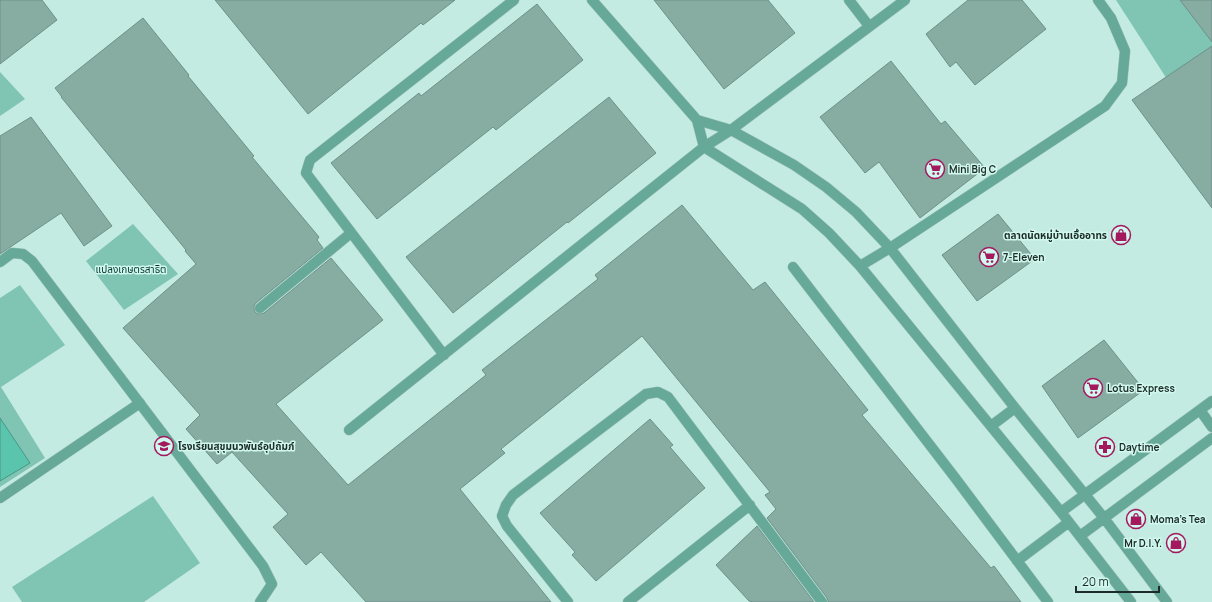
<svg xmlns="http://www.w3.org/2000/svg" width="1212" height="602" font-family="Manrope,'Noto Sans Thai',sans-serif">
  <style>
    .green { fill: #80c4b4 }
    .water { fill: #5bc4ad; stroke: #489685 }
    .building { fill: #87aca2; stroke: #6d9188 }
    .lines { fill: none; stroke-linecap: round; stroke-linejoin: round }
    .service-casing { stroke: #a3c5bc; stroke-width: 11 }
    .minor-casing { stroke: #a3c5bc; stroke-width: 11 }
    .service { stroke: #66a999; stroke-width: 10 }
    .minor { stroke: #66a999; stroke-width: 10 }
    .labels { text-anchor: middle; stroke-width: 3; stroke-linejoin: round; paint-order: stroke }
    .poi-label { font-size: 10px; font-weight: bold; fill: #1d2c28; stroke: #d1f8ee; text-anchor: start }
    .park-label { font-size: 10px; fill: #03362d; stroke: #d1f8ee }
  </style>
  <rect width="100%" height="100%" fill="#c4ebe1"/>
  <!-- green -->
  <path class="green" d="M1116,0H1212V149Z
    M0,72L25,99L0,116Z
    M133,224L178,274L124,310L86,261Z
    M20,285L65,345L1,387L45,458L0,487V298Z
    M153,496L200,563L144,602H22L12,587Z"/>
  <!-- water -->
  <path class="water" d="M0,418L30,463L0,481Z"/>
  <!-- building -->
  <path class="building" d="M0,0H42L57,20L0,64Z
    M215,0H455L423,25L421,23L308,114Z
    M654,0H768L795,33L724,89Z
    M968,0H1022L1046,29L975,85L956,62L950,67L926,34Z
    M1180,0H1212V42Z
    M537,4L583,60L496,130L493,127L377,219L331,163L419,93L421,96Z
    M143,18L189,75L188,76L254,156L252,157L319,237L317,240L323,248L256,303L254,306L255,312L258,314L264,313L331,258L383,320L276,404L348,485L486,375L482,370L598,279L595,275L682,205L753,290L765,282L868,410L862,415L991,568L994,566L1021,602H828L827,598L767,518L776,509L765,495L770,492L642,336L501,449L505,453L460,489L551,602H366L321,552L306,565L273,527L288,514L232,452L217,464L186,429L200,415L123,328L196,264L185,251L186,250L61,97H62L55,88Z
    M1212,46V208L1132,100Z
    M891,61L941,124L945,121L985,168L920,218L879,162L865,173L820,117Z
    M609,97L656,153L568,223L567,222L453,313L406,257Z
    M31,117L112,226L84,246L61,213L0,254V136Z
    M998,214L1035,259L977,301L942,255Z
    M1104,340L1144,390L1078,438L1042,386Z
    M650,419L673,445L670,447L705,488L596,581L572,555L575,552L540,513Z
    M757,526L814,602H753L749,601L716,565Z"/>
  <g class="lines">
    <defs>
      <path id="service" d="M0,262L12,253L23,254L32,261L263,566L272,584L260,602
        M0,498L140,403"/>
      <path id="minor" d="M592,0L697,120L704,147L802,209L829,233L860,266L1061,512L1131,602
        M849,0L869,26
        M697,120L731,130L794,165L826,187L856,212L890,248L1015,408L1104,518L1167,602
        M860,266L890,248L1105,106L1122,83L1125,51L1111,18L1098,0
        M793,267L956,479L1048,602
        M260,308L351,233
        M444,355L306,173L310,160L514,0
        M1200,410L1212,427
        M991,426L1015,408
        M349,430L704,147L731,130L905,0
        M1061,512L1212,401
        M1080,536L1212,438
        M1017,561L1069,522
        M568,602L507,526L502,516L506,505L513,495L646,394L658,392L668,397L822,602
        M628,602L750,505"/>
    </defs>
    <!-- service casing -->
    <use href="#service" class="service-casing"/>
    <!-- minor casing -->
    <use href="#minor" class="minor-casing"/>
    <!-- service -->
    <use href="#service" class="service"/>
    <!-- minor -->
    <use href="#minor" class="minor"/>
  </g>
  <!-- icons -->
  <defs>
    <symbol id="supermarket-ring" viewBox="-11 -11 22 22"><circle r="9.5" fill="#d1f8ee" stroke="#a4185e" stroke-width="1.5"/><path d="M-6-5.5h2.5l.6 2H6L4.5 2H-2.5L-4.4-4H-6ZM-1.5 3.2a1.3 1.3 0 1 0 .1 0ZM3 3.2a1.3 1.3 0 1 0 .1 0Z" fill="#a4185e"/></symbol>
    <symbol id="shop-ring" viewBox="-11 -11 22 22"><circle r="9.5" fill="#d1f8ee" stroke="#a4185e" stroke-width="1.5"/><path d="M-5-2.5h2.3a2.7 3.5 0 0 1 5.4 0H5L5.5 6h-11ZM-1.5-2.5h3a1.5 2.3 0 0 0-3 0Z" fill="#a4185e"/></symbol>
    <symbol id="school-ring" viewBox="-11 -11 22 22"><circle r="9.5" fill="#d1f8ee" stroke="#a4185e" stroke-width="1.5"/><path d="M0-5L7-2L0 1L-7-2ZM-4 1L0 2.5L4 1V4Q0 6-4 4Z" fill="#a4185e"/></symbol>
    <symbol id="pharmacy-ring" viewBox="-11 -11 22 22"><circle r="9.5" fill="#d1f8ee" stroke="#a4185e" stroke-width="1.5"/><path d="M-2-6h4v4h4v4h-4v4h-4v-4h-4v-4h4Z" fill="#a4185e"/></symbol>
  </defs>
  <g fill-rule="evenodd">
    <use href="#supermarket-ring" x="924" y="158" width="22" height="22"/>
    <use href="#shop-ring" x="1110" y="224" width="22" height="22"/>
    <use href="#supermarket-ring" x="978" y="246" width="22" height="22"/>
    <use href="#supermarket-ring" x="1082" y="377" width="22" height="22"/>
    <use href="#school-ring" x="153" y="435" width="22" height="22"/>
    <use href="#pharmacy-ring" x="1094" y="436" width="22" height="22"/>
    <use href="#shop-ring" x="1125" y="508" width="22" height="22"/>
    <use href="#shop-ring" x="1165" y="532" width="22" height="22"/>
  </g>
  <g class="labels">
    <!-- poi labels -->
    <g class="poi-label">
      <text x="949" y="173">Mini Big C</text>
      <text x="1107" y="239" text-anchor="end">ตลาดนัดหมู่บ้านเอื้ออาทร</text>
      <text x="1003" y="261">7-Eleven</text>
      <text x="1107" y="392">Lotus Express</text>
      <text x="178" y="450">โรงเรียนสุขุมนวพันธ์อุปถัมภ์</text>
      <text x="1119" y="451">Daytime</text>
      <text x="1150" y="523">Moma's Tea</text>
      <text x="1162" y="547" text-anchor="end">Mr D.I.Y.</text>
    </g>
    <!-- park labels -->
    <g class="park-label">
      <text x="131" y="273">แปลงเกษตรสาธิต</text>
    </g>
  </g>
  <!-- scale -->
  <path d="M1076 586v6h83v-6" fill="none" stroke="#1d2c28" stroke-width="2"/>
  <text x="1082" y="586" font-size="12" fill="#1d2c28" stroke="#d1f8ee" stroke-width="3" paint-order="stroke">20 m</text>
</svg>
